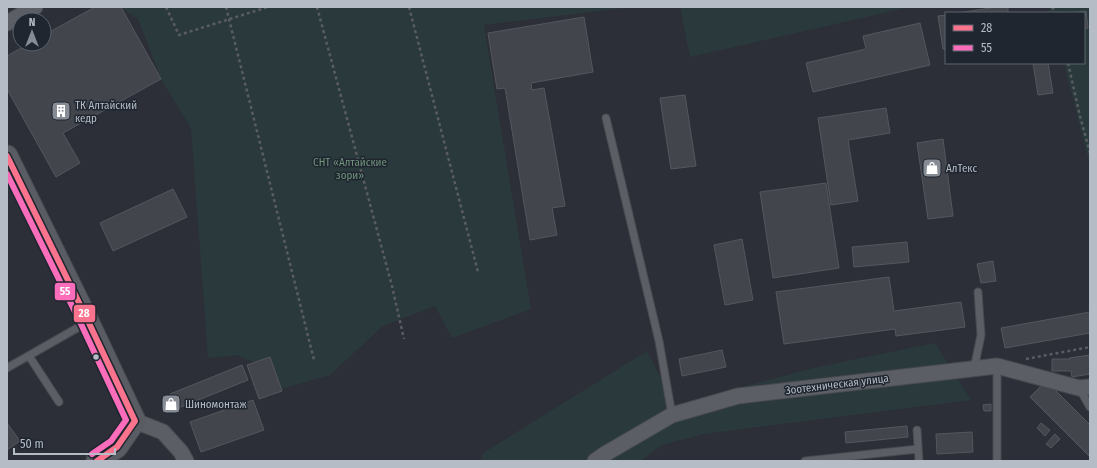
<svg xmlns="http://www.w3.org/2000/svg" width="1097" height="468" font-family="'Fira Sans Condensed',sans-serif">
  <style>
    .green { fill: #2a393c }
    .building { fill: #42454b; stroke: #53575e }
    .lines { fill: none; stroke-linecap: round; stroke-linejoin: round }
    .lane-casing { stroke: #484a50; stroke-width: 9 }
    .street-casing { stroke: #484a50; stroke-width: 17 }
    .secondary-casing { stroke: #464a50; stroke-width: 23 }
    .path { stroke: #595d61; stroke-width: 2.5; stroke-dasharray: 3 3; stroke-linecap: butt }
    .lane { stroke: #5b5e64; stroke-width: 7 }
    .street { stroke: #5b5e64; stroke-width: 15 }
    .secondary { stroke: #595d63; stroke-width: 21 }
    .bus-1-casing { stroke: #1f2630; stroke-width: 9 }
    .bus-2-casing { stroke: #1f2630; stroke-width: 9 }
    .bus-1 { stroke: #fc738d; stroke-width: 6 }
    .bus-2 { stroke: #fb6dba; stroke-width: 6 }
    .bus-dot { fill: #b6bcc6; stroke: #1f2630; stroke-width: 1.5 }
    .labels { text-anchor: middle; stroke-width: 3; stroke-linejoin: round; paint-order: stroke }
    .poi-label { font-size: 11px; fill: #b6bcc6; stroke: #1f2630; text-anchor: start }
    .park-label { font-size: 11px; fill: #70947a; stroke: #1f2630 }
    .street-label { font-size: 11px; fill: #b6bcc6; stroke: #1f2630 }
    .line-badge { stroke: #1f2630; stroke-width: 1.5 }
    .badge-label { font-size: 11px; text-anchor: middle; font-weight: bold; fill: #fff }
  </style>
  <rect width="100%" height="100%" fill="#2c2f37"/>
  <!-- green -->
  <path class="green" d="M120,7H633L484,25L531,309L452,338L435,306L383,326L330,375L260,395L257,364L237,355L208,358L191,128L161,79L138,19Z
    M680,7H910L690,57Z
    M1048,7H1090V166L1064,63H1084V13H1051Z
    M935,343L971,400L704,434L662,445L641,461H481L483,453L647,351L675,405L813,368Z"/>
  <!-- building -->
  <path class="building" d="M95,7H121L161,79L63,133L80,163L56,177L7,89V56L28,44H44V35Z
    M997,7H1008V13H957Z
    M1086,11L1088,28L1084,29V13H1073Z
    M946,15V49H943L938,16Z
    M584,17L593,72L531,83L532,90L544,88L565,206L552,208L557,235L530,240L505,88L497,89L488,33Z
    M920,23L930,65L813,92L806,63L866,49L863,36Z
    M1033,63H1048L1053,93L1038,95Z
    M685,95L696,166L671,169L660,98Z
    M886,108L890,133L848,140L858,201L831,205L818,118Z
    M943,139L953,216L928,219L917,143Z
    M826,183L839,268L773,278L760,192Z
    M173,189L187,217L113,251L100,223Z
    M742,239L753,300L725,305L714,245Z
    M907,242L909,262L854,267L852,247Z
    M993,261L996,281L981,283L977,264Z
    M889,277L894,311L961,302L965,327L896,336L895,329L784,344L776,292Z
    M1090,312V333L1005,348L1001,328Z
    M722,350L726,367L682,376L679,359Z
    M1090,355V374L1072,377L1071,371H1052V359H1070L1069,358Z
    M270,357L282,391L259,399L247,365Z
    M242,365L248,380L176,409L170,394Z
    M1046,381L1090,425V457L1030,397Z
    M253,400L264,430L201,452L190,422Z
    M991,404V411H984L983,405Z
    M7,423L20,441L7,450Z
    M1041,423L1050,430L1045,436L1037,428Z
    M907,426L908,437L846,443L845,432Z
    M972,432L973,452L937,454L936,434Z
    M1055,434L1060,439L1051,448L1046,444Z"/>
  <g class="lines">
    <defs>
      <path id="lane" d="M606,118L659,341L672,415
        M29,356L59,402
        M997,366V461
        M7,368L86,323
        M974,369L981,335L978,292
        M1079,388L1090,407
        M917,430L919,461
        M805,461L918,449"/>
      <path id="street" d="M7,23L35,7
        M135,421L163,432L181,452L186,461
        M595,461L605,454L672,415L738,396L997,366L1079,388L1090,387"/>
      <path id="secondary" d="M7,156L88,321L135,421L117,447L97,461"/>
    </defs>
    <!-- lane casing -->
    <use href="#lane" class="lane-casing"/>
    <!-- street casing -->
    <use href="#street" class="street-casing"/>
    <!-- secondary casing -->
    <use href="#secondary" class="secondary-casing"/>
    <!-- path -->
    <path class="path" d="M166,7L179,35L268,7
      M226,7L314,360
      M317,7L392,286L404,339
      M409,7L478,272
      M1052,7L1056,13
      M1068,63L1080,116L1090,153
      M1026,359L1090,347"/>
    <!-- lane -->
    <use href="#lane" class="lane"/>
    <!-- street -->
    <use href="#street" class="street"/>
    <!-- secondary -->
    <use href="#secondary" class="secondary"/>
    <defs>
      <path id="bus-1" d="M7,156L88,321L135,421L117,447L97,461"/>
      <path id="bus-2" d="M7,174L81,324L126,420L111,441L92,454"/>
    </defs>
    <!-- bus-1 casing -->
    <use href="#bus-1" class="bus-1-casing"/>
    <!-- bus-2 casing -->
    <use href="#bus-2" class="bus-2-casing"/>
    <!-- bus-1 -->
    <use href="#bus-1" class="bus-1"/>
    <!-- bus-2 -->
    <use href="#bus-2" class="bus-2"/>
  </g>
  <!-- icons -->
  <defs>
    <symbol id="building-square" viewBox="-11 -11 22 22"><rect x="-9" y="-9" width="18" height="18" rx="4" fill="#868b94" stroke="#1f2630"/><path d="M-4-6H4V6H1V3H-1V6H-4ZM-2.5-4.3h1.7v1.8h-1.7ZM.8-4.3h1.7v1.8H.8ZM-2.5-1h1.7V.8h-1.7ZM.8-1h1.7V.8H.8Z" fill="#fff"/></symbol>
    <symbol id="shop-square" viewBox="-11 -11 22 22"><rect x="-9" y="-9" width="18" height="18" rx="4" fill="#868b94" stroke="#1f2630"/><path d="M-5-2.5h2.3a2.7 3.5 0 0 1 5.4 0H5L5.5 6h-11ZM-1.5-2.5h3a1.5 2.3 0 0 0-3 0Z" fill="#fff"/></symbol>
  </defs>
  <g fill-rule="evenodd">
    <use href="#building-square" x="50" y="100" width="22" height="22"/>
    <use href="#shop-square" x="921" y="157" width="22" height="22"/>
    <use href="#shop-square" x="160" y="393" width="22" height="22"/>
  </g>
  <!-- markers -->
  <circle class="bus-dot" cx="96" cy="357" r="3.5"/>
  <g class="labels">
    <!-- poi labels -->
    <g class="poi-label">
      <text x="75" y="109">ТК Алтайский<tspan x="75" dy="13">кедр</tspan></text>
      <text x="946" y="172">АлТекс</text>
      <text x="185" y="408">Шиномонтаж</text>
    </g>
    <!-- park labels -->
    <g class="park-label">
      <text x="350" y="166">СНТ «Алтайские<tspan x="350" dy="13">зори»</tspan></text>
    </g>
    <!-- street labels -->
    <g class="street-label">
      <text transform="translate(837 384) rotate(-7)" y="4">Зоотехническая улица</text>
    </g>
  </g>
  <g class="line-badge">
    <rect x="54" y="282" width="22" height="19" rx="4" fill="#fb6dba"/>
    <rect x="73" y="304" width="23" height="19" rx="4" fill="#fc738d"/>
  </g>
  <g class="badge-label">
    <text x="65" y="295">55</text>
    <text x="84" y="317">28</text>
  </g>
  <!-- border -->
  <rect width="1097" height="468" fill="none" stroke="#b6bcc6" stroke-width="16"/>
  <!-- legend -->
  <rect x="945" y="12" width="140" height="52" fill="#1f2630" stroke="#5b626c"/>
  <rect x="953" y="25" width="20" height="6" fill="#fc738d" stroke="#5b626c"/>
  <text x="981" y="32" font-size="12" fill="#b6bcc6">28</text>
  <rect x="953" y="45" width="20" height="6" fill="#fb6dba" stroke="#5b626c"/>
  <text x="981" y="52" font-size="12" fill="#b6bcc6">55</text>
  <!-- north arrow -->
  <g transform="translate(32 32)"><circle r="19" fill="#1f2630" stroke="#5b626c"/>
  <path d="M0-3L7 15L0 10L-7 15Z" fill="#868b94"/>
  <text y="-6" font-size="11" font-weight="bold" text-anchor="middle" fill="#b6bcc6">N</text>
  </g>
  <!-- scale -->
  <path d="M14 448v6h101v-6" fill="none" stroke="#b6bcc6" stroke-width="2"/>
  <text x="20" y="448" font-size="12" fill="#b6bcc6" stroke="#1f2630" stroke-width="3" paint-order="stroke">50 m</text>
</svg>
